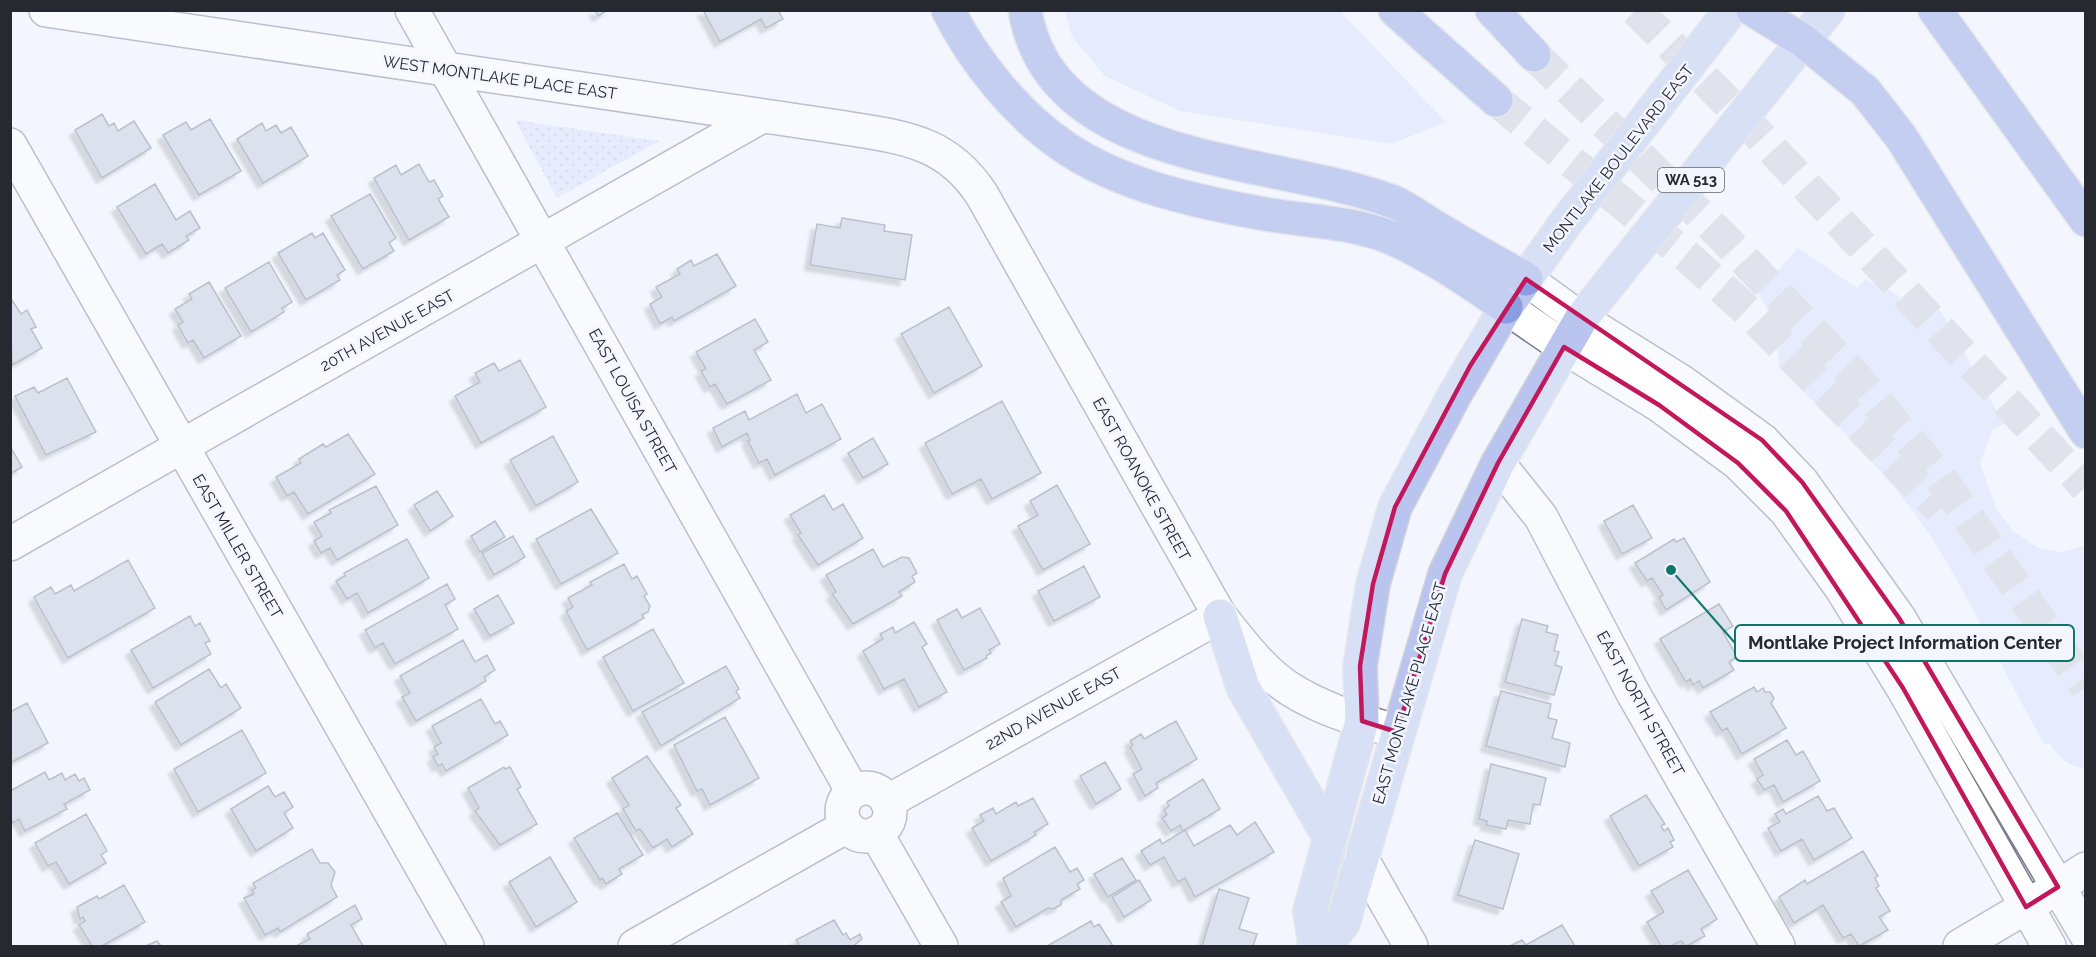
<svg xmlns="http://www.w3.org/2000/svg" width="2096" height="957" font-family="Raleway,sans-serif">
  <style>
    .grass { fill: #d8e0fc }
    .park { fill: url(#park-dots) }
    .building { fill: #c1c7db; stroke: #797f91; stroke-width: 1.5; filter: url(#shadow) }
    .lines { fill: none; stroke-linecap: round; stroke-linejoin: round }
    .motorway-tunnel { stroke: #cacdd5; stroke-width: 33; stroke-dasharray: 33 16; stroke-linecap: butt }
    .minor-casing { stroke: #787e90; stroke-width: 36 }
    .tertiary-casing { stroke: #787e90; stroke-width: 36 }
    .secondary-casing { stroke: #787e90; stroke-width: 36 }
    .primary-casing { stroke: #d4d4d6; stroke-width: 36 }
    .motorway-casing { stroke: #d4d4d6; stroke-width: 36 }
    .minor { stroke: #fff; stroke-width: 33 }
    .tertiary { stroke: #fff; stroke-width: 33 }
    .secondary { stroke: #fff; stroke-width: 33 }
    .primary { stroke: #b9c5ee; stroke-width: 33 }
    .motorway { stroke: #8b9ee2; stroke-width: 33 }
    .marked { fill: none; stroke: #c2185b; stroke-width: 4.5; stroke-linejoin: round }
    .labels { text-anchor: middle; stroke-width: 5; stroke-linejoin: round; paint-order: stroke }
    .shield { fill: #f3f6fe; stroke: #64666e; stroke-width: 1.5 }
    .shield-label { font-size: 15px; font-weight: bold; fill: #272931 }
    .street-label { font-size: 16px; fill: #272931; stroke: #f3f6fe }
    .leader { fill: none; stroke: #0f766e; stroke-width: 2 }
    .callout-dot { fill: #0f766e; stroke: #f3f6fe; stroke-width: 2 }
    .callout { fill: #f3f6fe; stroke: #0f766e; stroke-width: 2 }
    .callout-label { font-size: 18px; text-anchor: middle; font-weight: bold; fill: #272931 }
  </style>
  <defs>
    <pattern id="park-dots" width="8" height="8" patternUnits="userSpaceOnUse" patternTransform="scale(1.5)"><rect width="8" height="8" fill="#d8e0fc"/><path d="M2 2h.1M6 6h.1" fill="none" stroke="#b9c0d8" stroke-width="1.8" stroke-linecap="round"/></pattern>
    <filter id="shadow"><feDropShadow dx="-5.5" dy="5.5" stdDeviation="1.5" flood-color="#0004"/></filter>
  </defs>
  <rect width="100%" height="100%" fill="#f3f6fe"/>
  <!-- grass -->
  <path class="grass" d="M1065,11H1340L1446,122L1392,144L1180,111L1105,76L1072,37Z
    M1798,248L1857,288L1866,279L1885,292L1887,289L1901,297L1898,301L1901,303L1911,294L1926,303L1925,309L1935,301L2004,424L1992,431L1980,463L1996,508L2013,531L2038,548L2060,552L2085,546V768C2068,767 2060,758 2050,744H2044C2009,682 1979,617 1943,556C1901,484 1838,426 1779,368C1778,329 1770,308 1747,277L1758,267L1773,276Z"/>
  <!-- park -->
  <path class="park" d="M515,120L659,141L557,198Z"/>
  <!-- building -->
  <path class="building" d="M595,10H608L598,16Z
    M703,10H778L783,19L766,28L761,19L720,42Z
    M102,114L109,126L114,123L118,131L134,121L151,148L102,178L75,130Z
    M210,119L241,171L199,195L163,135L186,122L191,130Z
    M262,123L266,131L276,125L281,133L291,127L308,156L263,183L237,139Z
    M419,164L429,182L434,180L443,196L438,199L449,217L409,240L374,178L396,165L401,175Z
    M155,184L176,220L190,211L200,228L186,236L189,240L168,253L162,244L146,254L117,207Z
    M370,194L396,238L389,243L394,251L363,269L331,216Z
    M842,218L885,225L884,231L912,235L905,280L810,265L817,224L840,228Z
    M312,233L315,238L323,233L345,270L337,275L340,280L306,300L278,253Z
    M717,254L736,286L674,321L672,317L660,324L650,304L662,297L656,287L680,274L677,269L691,260L694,266Z
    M269,262L292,302L282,308L284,312L251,332L225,288Z
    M209,282L241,336L204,358L193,340L188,343L178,325L183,322L175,309L192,299L189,294Z
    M10,297L21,314L27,310L36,327L31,329L42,348L12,365Z
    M949,307L982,366L934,393L901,334Z
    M755,319L768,342L754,350L771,380L727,404L715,384L710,387L701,371L706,369L696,352Z
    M520,360L546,407L481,443L455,396L480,382L475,373L494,363L499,371Z
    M67,378L96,432L46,455L15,396L34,387L38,393Z
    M797,394L806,413L822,404L841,439L775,475L767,459L759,463L748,441L750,440L747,433L722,447L713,428L745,411L749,420Z
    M1002,401L1041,473L992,499L981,479L952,494L925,443Z
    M348,434L375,474L308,514L294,492L287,496L276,477L301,463L299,459L323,444L326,447Z
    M553,436L578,482L536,506L510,460Z
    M873,438L888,464L863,478L848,453Z
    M10,446L22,467L10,474Z
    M1057,485L1090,544L1043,570L1018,526L1038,515L1030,501Z
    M376,486L398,525L337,560L330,548L321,553L314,541L322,536L314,522L331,513L329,510Z
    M437,491L453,516L430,531L414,505Z
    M824,495L833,510L843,504L863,538L818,565L798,535L801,533L790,515Z
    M1633,505L1652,538L1622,554L1604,521Z
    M591,509L618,553L561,584L536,539Z
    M495,521L505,537L480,552L471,536Z
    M513,536L525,557L494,575L482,553Z
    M1684,538L1710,582L1666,610L1659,597L1663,595L1652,578L1647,581L1635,563L1674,539L1676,542Z
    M407,539L429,578L368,613L357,593L347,599L336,581L345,576L344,573Z
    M873,549L883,567L902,557L909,558L917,573L912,576L915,582L899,592L902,596L853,624L832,594L836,592L826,575Z
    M128,560L155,608L68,658L34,597L51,587L55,594L71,585L74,591Z
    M624,564L632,579L637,576L647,594L644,596L650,606L648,612L642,615L644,618L587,650L566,611L573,607L568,598L592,585L590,582Z
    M1084,566L1100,597L1054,621L1038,591Z
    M447,584L455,599L445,605L458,629L395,664L383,643L375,648L365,630Z
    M498,595L514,623L490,636L474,609Z
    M1719,604L1733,626L1723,632L1737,657L1729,662L1734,670L1703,688L1699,681L1693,685L1690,679L1686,682L1660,639Z
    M980,608L1000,644L989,650L991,653L986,656L987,658L964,670L937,620L957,609L962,618Z
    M190,616L195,626L200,623L210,641L205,643L211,654L153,688L131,650Z
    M1522,619L1548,626L1546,632L1558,635L1554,651L1559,652L1555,665L1562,667L1554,695L1505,682Z
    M914,622L927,644L922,647L947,692L919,707L904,679L884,689L863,651L883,639L880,634L893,627L895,633Z
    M653,629L684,683L633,711L603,657Z
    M463,640L475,662L487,655L495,670L484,677L486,681L416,721L402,697L410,693L400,676Z
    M726,666L739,689L736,691L740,698L661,746L642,712Z
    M209,669L221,688L226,684L241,708L181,745L155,702Z
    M1754,687L1757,692L1763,688L1765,692H1770L1774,698L1771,703L1786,728L1742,754L1727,728L1722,731L1710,712Z
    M1501,691L1551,704L1548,718L1557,720L1552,738L1570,743L1565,767L1486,746Z
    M481,699L495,724L500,721L508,735L446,771L442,764L438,766L433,757L438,754L434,747L441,743L432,726Z
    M27,703L48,743L10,763V712Z
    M725,717L759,778L710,805L702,789L697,791L674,745Z
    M1176,721L1197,759L1156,783L1158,788L1145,796L1133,774L1142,769L1130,747L1133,745L1130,741L1141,734L1144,739Z
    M242,730L266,773L198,812L174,769Z
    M1787,740L1796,755L1803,751L1820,781L1783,802L1774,785L1764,790L1757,779L1763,775L1754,759Z
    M647,756L681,805L676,808L693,834L672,847L667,839L653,848L640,829L636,831L623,809L629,805L612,778Z
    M1105,762L1121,789L1096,804L1080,776Z
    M1491,764L1546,778L1540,805L1533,804L1530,824L1508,820L1506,829L1486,825L1487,821L1479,819Z
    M504,767L505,769L510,767L521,787L517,789L537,824L500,845L475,811L479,808L468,788Z
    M45,772L49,780L62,773L65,780L75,774L79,781L84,778L90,790L64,804L67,809L25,831L19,819L13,823L10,818V791Z
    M1203,779L1220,809L1183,831L1180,825L1171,831L1162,818L1167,815L1164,810L1169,806L1167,802Z
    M268,786L275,797L284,792L293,807L284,813L293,828L256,851L231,809Z
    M1646,795L1665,824L1661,826L1664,831L1668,828L1674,840L1670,842L1673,847L1639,866L1610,816Z
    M1818,796L1827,811L1834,808L1852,838L1814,860L1802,839L1781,851L1768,828L1780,822L1775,814L1783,809L1786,814Z
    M1033,798L1048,824L1034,832L1036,835L991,861L972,828L984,821L980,815L993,808L996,814L1016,802L1018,806Z
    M617,813L643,855L619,869L622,874L606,884L602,878L600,880L574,838Z
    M86,814L107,851L101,855L106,863L69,884L56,862L48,866L35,843Z
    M1255,822L1274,852L1195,897L1185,878L1178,882L1164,857L1150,865L1141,851L1160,839L1162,844L1185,830L1194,846L1230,825L1237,835Z
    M1475,840L1519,854L1503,909L1458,895Z
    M1055,847L1070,872L1077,868L1084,880L1077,884L1080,889L1061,900V905L1053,909L1048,908L1016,927L1001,902L1011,896L1003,878Z
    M312,849L320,863H328L335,872L331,885L337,897L280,932L278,928L265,935L244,898L254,894L252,890L256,888L253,883Z
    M1863,851L1878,876L1875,878L1879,886L1876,888L1890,911L1879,917L1888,930L1859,946L1851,934L1843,938L1823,905L1794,923L1779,897L1805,880L1807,884Z
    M550,857L577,902L536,927L509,882Z
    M1122,858L1136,880L1108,897L1094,874Z
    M1688,870L1717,919L1701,929L1705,936L1686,946L1681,941L1671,946H1661L1647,922L1664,912L1651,891Z
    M1139,880L1151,900L1124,917L1112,897Z
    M124,885L145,922L102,946H92L79,925L85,921L83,917L80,919L77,907L97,896L99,899Z
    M1219,889L1249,898L1239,929L1257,934L1253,946H1202Z
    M355,905L362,919L351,925L363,946H296L310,939L307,934Z
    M834,920L843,935L846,933L850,940L860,934L862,939L853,946H800L796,940Z
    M1091,921L1094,927L1099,924L1113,946H1047Z
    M1562,925L1575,946H1510L1522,940L1526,945Z
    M157,941L161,946H146Z"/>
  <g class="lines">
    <!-- motorway-tunnel -->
    <path class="motorway-tunnel" d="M1636,10L1744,119L2086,487
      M1534,55L1718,232L1852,373L1940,477L2086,687
      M1496,100L1689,258L1752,315L1940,509"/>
    <defs>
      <path id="minor" d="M412,10L853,792
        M10,145L467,946
        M1498,463L1541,517L1633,693L1778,946
        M10,544L762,116
        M842 812a24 24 0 1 1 48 0a24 24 0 1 1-48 0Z
        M887,802L1220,616
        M876,833L941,946
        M1361,858L1411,946
        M635,946L847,826
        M1960,946L2026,907"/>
      <path id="tertiary" d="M46,10L839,127C899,137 946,139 982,195L1220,616C1240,641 1262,671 1290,689C1323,710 1360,720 1397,732
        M2026,907L2086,869"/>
      <path id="secondary" d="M1526,279L1581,319L1682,382L1762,440L1802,482L1899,618L2086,934
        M1506,307L1564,347L1659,405L1738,463L1786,511L1842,589L1903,688L2049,946"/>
      <path id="primary" d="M1220,616L1243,687L1330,838
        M1315,946L1310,911L1362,721L1360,666L1373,584L1395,507L1454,396L1506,307L1567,221L1731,10
        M1325,946L1343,923L1445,574L1498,463L1581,319L1828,10"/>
      <path id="motorway" d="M948,10C974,62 1018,116 1066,148C1121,185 1194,201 1259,213C1301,221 1349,221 1389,237C1431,255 1469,282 1506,307
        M1025,10C1050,166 1272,157 1388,200C1404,205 1420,218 1435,227C1465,245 1495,262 1526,279
        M1395,10L1496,100
        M1492,10L1534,55
        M1753,10L1802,40L1865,91L1901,137L2086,432
        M1935,10L2086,220"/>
    </defs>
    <!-- minor casing -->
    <use href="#minor" class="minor-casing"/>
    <!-- tertiary casing -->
    <use href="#tertiary" class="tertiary-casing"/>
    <!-- secondary casing -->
    <use href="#secondary" class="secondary-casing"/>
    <!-- primary casing -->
    <use href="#primary" class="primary-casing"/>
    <!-- motorway casing -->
    <use href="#motorway" class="motorway-casing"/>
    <!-- minor -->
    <use href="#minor" class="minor"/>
    <!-- tertiary -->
    <use href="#tertiary" class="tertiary"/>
    <!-- secondary -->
    <use href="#secondary" class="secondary"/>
    <!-- primary -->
    <use href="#primary" class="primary"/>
    <!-- motorway -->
    <use href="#motorway" class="motorway"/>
  </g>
  <!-- marked area -->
  <path d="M0 0H2096V957H0ZM1526,279L1762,440L1802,482L1899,618L2058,887L2026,907L1903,688L1786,511L1738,463L1659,405L1564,347L1498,463L1445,574L1397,732L1362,721L1360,666L1373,584L1395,507L1470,366Z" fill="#f3f6fe" fill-opacity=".55" fill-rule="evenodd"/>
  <path class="marked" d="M1526,279L1762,440L1802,482L1899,618L2058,887L2026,907L1903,688L1786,511L1738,463L1659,405L1564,347L1498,463L1445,574L1397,732L1362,721L1360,666L1373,584L1395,507L1470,366Z"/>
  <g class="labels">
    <!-- shield labels -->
    <rect class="shield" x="1658" y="168" width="66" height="24" rx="4.5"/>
    <g class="shield-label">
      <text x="1691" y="185">WA 513</text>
    </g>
    <!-- street labels -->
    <g class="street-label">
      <text transform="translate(500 77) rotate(8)" y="6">WEST MONTLAKE PLACE EAST</text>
      <text transform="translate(1618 158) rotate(-52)" y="6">MONTLAKE BOULEVARD EAST</text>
      <text transform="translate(387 330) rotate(-29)" y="6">20TH AVENUE EAST</text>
      <text transform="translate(633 401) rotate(61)" y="6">EAST LOUISA STREET</text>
      <text transform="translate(1142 479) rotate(61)" y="6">EAST ROANOKE STREET</text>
      <text transform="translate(238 546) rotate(60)" y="6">EAST MILLER STREET</text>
      <text transform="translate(1409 693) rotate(-74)" y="6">EAST MONTLAKE PLACE EAST</text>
      <text transform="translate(1641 703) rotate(61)" y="6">EAST NORTH STREET</text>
      <text transform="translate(1053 708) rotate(-29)" y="6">22ND AVENUE EAST</text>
    </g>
  </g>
  <!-- callouts -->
  <path class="leader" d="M1671 570L1735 643"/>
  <circle class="callout-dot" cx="1671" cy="570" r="6"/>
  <rect class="callout" x="1735" y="625" width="339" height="36" rx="6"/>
  <g class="callout-label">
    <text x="1905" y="649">Montlake Project Information Center</text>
  </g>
  <!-- border -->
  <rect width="2096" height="957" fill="none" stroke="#272931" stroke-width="24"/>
</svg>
